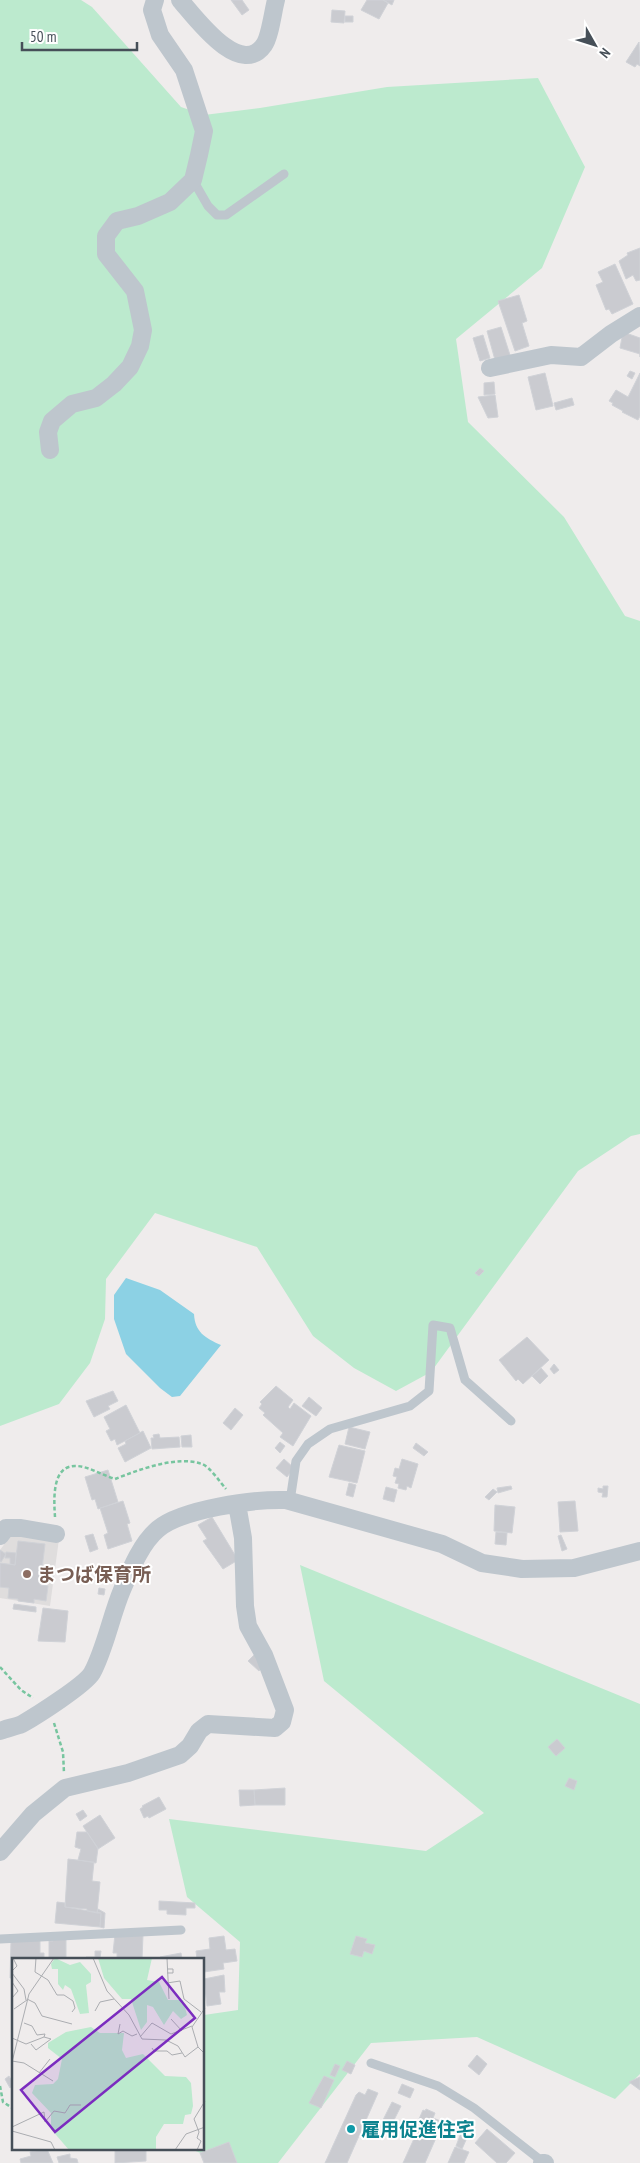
<svg xmlns="http://www.w3.org/2000/svg" width="640" height="2163" font-family="'PT Sans Narrow','Noto Sans JP',sans-serif">
  <style>
    .education { fill: #dfdddd }
    .green { fill: #bceace }
    .water { fill: #8cd1e4 }
    .building { fill: #cacbd0; stroke: #d0d2d7 }
    .lines { fill: none; stroke-linecap: round; stroke-linejoin: round }
    .path { stroke: #77c59f; stroke-width: 2.5; stroke-dasharray: 4 2.5; stroke-linecap: butt }
    .service { stroke: #bec6cd; stroke-width: 9 }
    .minor { stroke: #bec6cd; stroke-width: 18 }
    .education-dot { fill: #8d6e63; stroke: #fff; stroke-width: 2 }
    .culture-dot { fill: #0f9aa8; stroke: #fff; stroke-width: 2 }
    .labels { text-anchor: middle; stroke-width: 4; stroke-linejoin: round; paint-order: stroke }
    .education-label { font-size: 19px; font-weight: bold; fill: #785e54; stroke: #fff; text-anchor: start }
    .culture-label { font-size: 19px; font-weight: bold; fill: #0d838f; stroke: #fff; text-anchor: start }
    .inset-road { fill: none; stroke: #abadb1; stroke-width: 1 }
    .view { fill: #7b2cbf; fill-opacity: 0.15; stroke: #7b2cbf; stroke-width: 2.5 }
    .inset-edge { fill: none; stroke: #464f58; stroke-width: 2.5 }
  </style>
  <rect width="100%" height="100%" fill="#efecec"/>
  <!-- education -->
  <path class="education" d="M15,1530L59,1539L50,1606L0,1598V1550Z"/>
  <!-- green -->
  <path class="green" d="M0,0H81L92,7L181,107L204,115L260,108L387,87L538,78L585,167L542,268L456,339L468,422L564,517L625,616L640,621V1134L631,1136L578,1171L431,1372L396,1391L354,1368L313,1336L257,1247L155,1213L106,1279L105,1319L90,1363L59,1404L0,1426Z
    M300,1565L640,1704V2074L615,2099L477,2037L371,2043L278,2163H224L191,2149H204V2015L238,2010L240,1942L187,1897L169,1819L426,1851L484,1813L324,1681Z"/>
  <!-- water -->
  <path class="water" d="M126,1278L160,1290L194,1314C195,1332 205,1338 221,1345L180,1396L172,1397L160,1388L126,1354L114,1319V1295Z"/>
  <!-- building -->
  <path class="building" d="M231,0H242L249,10L242,15Z
    M367,0H383L388,3L379,19L361,10Z
    M383,0H394L392,5Z
    M332,10L345,11L344,23L331,22Z
    M345,16H353V22H345Z
    M639,42L640,66L637,64L635,67L626,62Z
    M640,248V280L636,281L633,275L626,279L619,261L628,255L627,253Z
    M615,264L633,304L612,314L609,309L606,310L596,285L603,282L598,272Z
    M519,295L527,321L522,323L529,346L515,351L498,301Z
    M501,327L510,355L495,360L487,331Z
    M623,332L640,338V357V354L620,348Z
    M483,335L490,358L480,361L473,338Z
    M630,371L635,373L632,379L627,376Z
    M545,373L553,406L536,410L528,377Z
    M640,373V416L638,420L622,412L623,411L612,405L613,403L609,401L616,390L628,397Z
    M494,382L495,394L484,395V383Z
    M495,395L498,417L488,418L478,397Z
    M572,398L574,405L556,410L554,403Z
    M480,1268L484,1271L479,1276L475,1273Z
    M527,1337L549,1360L523,1384L518,1379L516,1381L499,1360Z
    M554,1364L559,1370L554,1374L550,1369Z
    M541,1368L548,1376L540,1384L532,1376Z
    M276,1386L293,1400L288,1407L290,1409L294,1403L311,1416L293,1446L280,1437L283,1433L263,1415L265,1413L259,1408L262,1404L260,1402Z
    M113,1391L118,1401L108,1406L110,1409L94,1417L86,1401Z
    M309,1397L322,1408L316,1416L302,1406Z
    M126,1405L140,1433L117,1445L115,1439L111,1441L106,1431L110,1429L104,1417Z
    M235,1408L243,1415L231,1430L223,1423Z
    M349,1427L370,1432L365,1449L345,1444Z
    M143,1431L151,1448L125,1462L118,1448L126,1444L125,1441Z
    M159,1434L160,1438L179,1437L180,1447L152,1449L151,1438H154L153,1435Z
    M191,1435L192,1447H182L181,1436Z
    M280,1442L285,1446L280,1453L275,1448Z
    M416,1443L428,1452L424,1456L413,1448Z
    M339,1445L365,1451L357,1483L329,1477Z
    M284,1459L294,1468L287,1477L276,1468Z
    M402,1459L418,1464L411,1488L407,1486L406,1490L398,1488L399,1484L395,1483L397,1477L393,1476L395,1468L399,1469Z
    M108,1470L118,1502L98,1509L95,1499L92,1500L85,1477Z
    M349,1483L356,1485L353,1497L346,1495Z
    M511,1486L512,1489L498,1493L497,1488Z
    M603,1486H608L607,1497H602L603,1493L598,1492V1488L603,1489Z
    M386,1487L397,1490L394,1502L383,1499Z
    M493,1489L497,1492L489,1500L485,1497Z
    M123,1501L130,1523L127,1524L132,1541L108,1549L104,1535L108,1533L100,1508Z
    M575,1501L578,1531L560,1532L558,1502Z
    M495,1505L515,1507L512,1533L494,1531Z
    M212,1517L238,1560L223,1569L203,1541L207,1539L198,1525Z
    M496,1532L507,1533L506,1545L495,1544Z
    M93,1534L98,1549L90,1552L85,1536Z
    M561,1535L567,1549L562,1551L558,1536Z
    M18,1541L45,1544L40,1585L48,1586L46,1601L34,1599V1603L18,1601V1599L8,1598L9,1588L0,1587V1563L15,1565Z
    M0,1550L6,1554L1,1562L0,1561Z
    M6,1552L16,1553L15,1565L10,1564V1558H5Z
    M99,1588L105,1589L104,1595L98,1594Z
    M14,1604L36,1607V1612L13,1609Z
    M43,1608L68,1611L65,1642L38,1641Z
    M257,1652L267,1661L259,1671L248,1661Z
    M557,1739L565,1748L556,1756L548,1747Z
    M569,1778L577,1781L574,1790L565,1786Z
    M285,1788V1805H255L254,1790Z
    M239,1790H254L255,1805L240,1806Z
    M159,1797L166,1809L149,1818L148,1816L144,1818L140,1809L143,1807L142,1806Z
    M83,1810L87,1816L80,1821L76,1814Z
    M100,1815L115,1838L98,1849L83,1826Z
    M77,1832H87L98,1848L96,1863L78,1860L81,1849L75,1847Z
    M68,1859L94,1862L92,1881L100,1882L97,1913L87,1911V1909L65,1907Z
    M159,1901L195,1903V1908H186V1915L167,1914V1910H159Z
    M57,1902L65,1903V1907L101,1913L100,1927L55,1923Z
    M98,1909L105,1913L104,1928L100,1927L101,1913H97Z
    M115,1934L143,1935L142,1959H117V1953H113Z
    M224,1936L226,1950L235,1949L237,1961L223,1963L224,1969L204,1972V1959H197L196,1951L210,1949L209,1938Z
    M356,1936L367,1939L365,1943L375,1945L372,1954L364,1951L362,1957L350,1954Z
    M53,1937L66,1939V1958L49,1959V1941H53Z
    M40,1940V1953H44V1959H14V1978H10L11,1941Z
    M95,1951H101L100,1958L104,1959H86V1957H95Z
    M181,1953L182,1959H161L160,1957Z
    M224,1975L225,1992H219L221,2004L207,2006L204,1979Z
    M477,2055L487,2064L479,2075L468,2066Z
    M347,2061L355,2065L351,2074L342,2070Z
    M335,2064L340,2066L335,2077L330,2075Z
    M9,2076L14,2085L10,2088L5,2079Z
    M324,2076L334,2080L321,2108L309,2103Z
    M640,2077V2090L629,2082Z
    M402,2084L414,2089L410,2098L398,2093Z
    M368,2089L378,2093L347,2163H325L356,2095L359,2092L365,2095Z
    M392,2102L401,2106L392,2124L383,2120Z
    M426,2109L435,2113L433,2118L443,2122L425,2163H403L422,2121L419,2119L423,2110L425,2111Z
    M463,2128L470,2131L462,2149L456,2146Z
    M487,2129L515,2153L506,2163H497L475,2143Z
    M229,2142L237,2163H204L200,2153Z
    M455,2147L469,2152L464,2163H448Z
    M47,2149L53,2163H21L20,2159L31,2156L30,2152Z
    M115,2149H146V2161L115,2163Z
    M70,2154V2158L77,2159L78,2163H59L57,2157Z"/>
  <g class="lines">
    <!-- path -->
    <path class="path" d="M55,1517C54,1501 51,1464 77,1466C90,1467 102,1475 115,1479C138,1470 177,1455 202,1464C210,1467 220,1482 226,1489
      M0,1667L21,1690L33,1698
      M54,1723L63,1752L64,1773
      M0,2086L3,2102L14,2109"/>
    <!-- service -->
    <path class="service" d="M193,180L208,206L217,215H226L284,174
      M290,1501L296,1461L308,1444L330,1429L410,1406L429,1391L433,1325L450,1328L465,1380L511,1421
      M0,1939L181,1930
      M371,2063L438,2086L474,2108L543,2162"/>
    <!-- minor -->
    <path class="minor" d="M180,0C195,17 240,79 264,45C270,37 273,11 276,0
      M490,368L551,355L581,357L611,334L640,316
      M50,450L48,432L52,421L72,404L96,398L114,384L130,367L140,346L143,330L135,291L106,254V236L117,221L138,216L170,202L193,180L199,155L204,131L184,70L160,35L152,10L155,0
      M0,1536L6,1528H21L56,1534
      M0,1731C7,1728 15,1727 22,1724C36,1716 85,1685 92,1673C105,1649 111,1616 122,1590C130,1571 141,1543 158,1529C182,1509 254,1499 286,1500L442,1544L482,1563L522,1569L574,1568L640,1551
      M0,1852L33,1814L65,1788L128,1773L180,1755L190,1746L199,1731L208,1724L275,1728L282,1722L285,1710L264,1655L248,1626L245,1606L243,1538L237,1504
      M542,2163H545"/>
  </g>
  <!-- markers -->
  <circle class="education-dot" cx="27" cy="1574" r="5"/>
  <circle class="culture-dot" cx="351" cy="2129" r="5"/>
  <g class="labels">
    <!-- education labels -->
    <g class="education-label">
      <text x="37" y="1581">まつば保育所</text>
    </g>
    <!-- culture labels -->
    <g class="culture-label">
      <text x="361" y="2136">雇用促進住宅</text>
    </g>
  </g>
  <!-- overview -->
  <g transform="translate(12 1958)">
    <rect width="192" height="192" fill="#efecec"/>
    <path d="M43,0L58,7L68,4L79,16V24L74,27L77,55L68,56L59,31L53,27L51,32L46,26V11H40L39,6ZM86,0H140L135,22L147,24L156,42H171L175,57L169,61L161,53L152,67L141,49L135,47V64L129,72L119,41H110L92,20ZM79,69L88,75H112L110,92L114,100L131,96L153,118L174,119L179,125L181,148L179,156L173,157L171,166H152L144,179V192H57L39,171V155L20,135L23,127L41,126L46,121L50,101L36,90V85L54,74Z" fill="#bceace"/>
    <path class="inset-road" d="M24,0L23,14L36,22L45,37H52L61,43L63,50L60,54M81,0L95,33L117,57L130,81L154,82L166,88L173,99L186,89M155,0L157,41M0,13L5,8L1,0M0,15L12,31L14,42M155,15H161V11H155M0,24L6,33L0,40M155,25L168,23L172,41L189,54M15,41L23,45L30,58L60,66M193,50L180,69L186,89L193,96M2,51L15,42M83,53L88,44L102,41M159,61L170,73M12,65L20,68L25,77L33,76L32,79M108,66L106,76L111,73L120,78L125,76M128,79L140,65L159,76L180,68M0,80L14,86L32,79L39,81L24,92L19,86M140,90L142,93H155L160,97L170,95M0,103L12,105L41,123M0,104L17,36L42,0M27,115L38,101M0,169L32,154L33,164L42,153L53,155L58,147H69M0,173L39,184L43,192M163,192L174,176L193,169M185,192L189,183L185,180L187,174L182,161L193,143"/>
    <path class="view" d="M150,19L183,60L43,174L9,132Z"/>
    <rect width="192" height="192" class="inset-edge"/>
  </g>
  <!-- north arrow -->
  <g transform="translate(595 45) rotate(129)" stroke="#ffffff" stroke-width="4" paint-order="stroke">
  <path d="M0-4L9 19L0 12L-9 19Z" fill="#464f58"/>
  <text y="-8" font-size="14" font-weight="bold" text-anchor="middle" fill="#464f58">N</text>
  </g>
  <!-- scale -->
  <path d="M22 42v8h115v-8" fill="none" stroke="#464f58" stroke-width="2.5"/>
  <text x="30" y="42" font-size="15" fill="#464f58" stroke="#ffffff" stroke-width="4" paint-order="stroke">50 m</text>
</svg>
